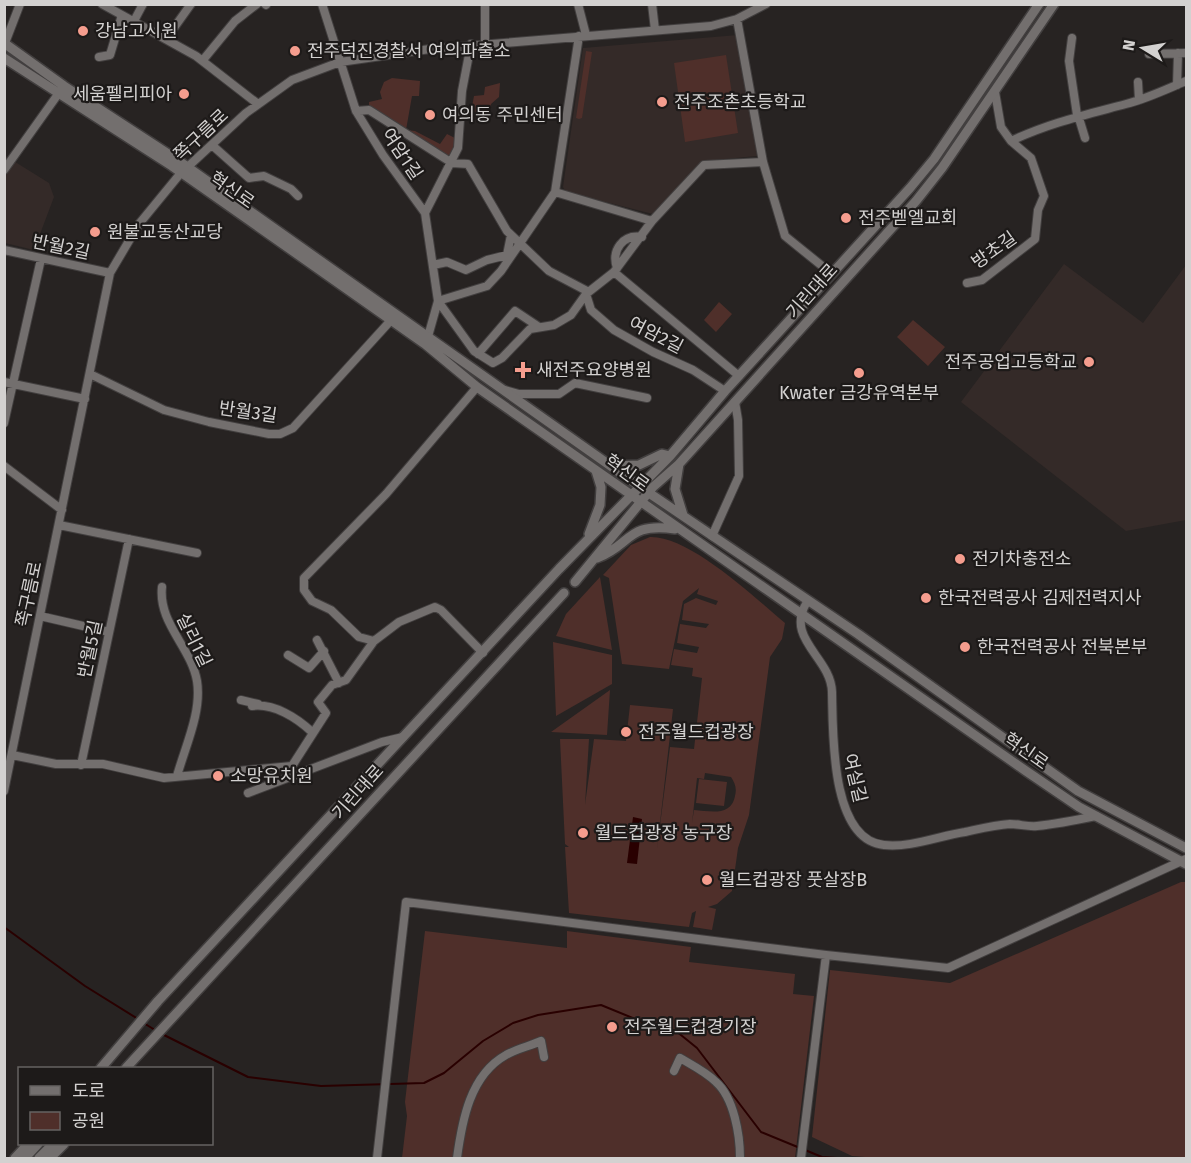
<svg xmlns="http://www.w3.org/2000/svg" width="1191" height="1163" font-family="'Fira Sans','Noto Sans KR',sans-serif">
  <style>
    .built { fill: #342a28 }
    .green { fill: #4f2f2a; fill-rule: evenodd }
    .water { fill: #290000 }
    .lines { fill: none; stroke-linecap: round; stroke-linejoin: round }
    .stream { stroke: #290000; stroke-width: 2 }
    .minor-casing { stroke: #423f3f; stroke-width: 10 }
    .tertiary-casing { stroke: #423f3f; stroke-width: 12 }
    .minor { stroke: #736f6e; stroke-width: 8 }
    .tertiary { stroke: #736f6e; stroke-width: 9 }
    .poi-dot { fill: #f59d8e; stroke: #1d1a19; stroke-width: 2 }
    .labels { text-anchor: middle; stroke-width: 4.5; stroke-linejoin: round; paint-order: stroke }
    .poi-label { font-size: 18px; fill: #d3d1d0; stroke: #1d1a19; text-anchor: start }
    .street-label { font-size: 18px; fill: #d3d1d0; stroke: #1d1a19 }
  </style>
  <rect width="100%" height="100%" fill="#272322"/>
  <!-- built -->
  <path class="built" d="M738,35L757,156L704,161L653,214L566,192L563,187L583,48Z
    M4,155L49,183L54,197L34,250L5,243Z
    M1064,264L1143,323L1186,265V520L1126,531L961,402Z"/>
  <!-- green -->
  <path class="green" d="M586,51L592,52L582,118L579,119L576,118Z
    M726,55L738,133L685,142L674,63Z
    M392,78L420,81L419,96H412L406,130L369,109V102L382,99L380,92L384,82Z
    M500,83L499,97L491,104L490,111L471,112L474,96L484,95L485,87Z
    M407,130L415,131L440,144L447,134L457,139L452,161Z
    M719,302L732,314L716,332L704,320Z
    M913,320L945,347L928,366L897,337Z
    M650,537C690,536 754,597 785,623L782,639L770,657L749,815L738,848L732,891L717,904L708,907L716,909L712,930L693,927L696,911L692,913L689,927L569,913L565,847H569L565,844L560,739H589L585,805L594,739L626,741L630,705L673,709L657,849L670,747L694,749L702,678L692,676L693,668L671,665L674,649L697,653L699,647L677,643L680,624L706,628L709,624L682,620L684,604L696,598L716,605L718,601L697,594L699,588L683,601L669,669L622,664L609,578L603,575L631,545ZM705,773L731,777C735,783 737,788 735,796C731,817 710,811 694,810L692,823L697,778L704,779Z
    M600,577L612,650L556,636L566,614Z
    M553,642L612,655V684L556,716Z
    M610,690L607,735L551,732L603,695Z
    M699,779L727,782L724,806L696,803Z
    M1181,882H1186V1158H878L852,1156L812,1137L830,970L950,983Z
    M425,931L567,948V931L691,947L689,962L795,974L793,994L814,996L795,1158H402L407,1116L405,1102Z"/>
  <!-- water -->
  <path class="water" d="M633,817L642,819L637,864L627,863Z"/>
  <g class="lines">
    <!-- stream -->
    <path class="stream" d="M4,927L85,986L138,1019
      M142,1022L155,1030
      M160,1033L248,1077L321,1086L424,1083L444,1073L483,1041L513,1023L538,1015L601,1005L645,1023L676,1031L697,1048L761,1132L800,1148
      M805,1150L822,1157L837,1158"/>
    <defs>
      <path id="minor" d="M102,4L196,56L258,104
        M265,4L266,5
        M322,4L356,111L383,155L425,213L438,301L427,340
        M485,4V43
        M578,4L586,35
        M652,4L655,30
        M737,19L763,162L785,236L832,274
        M134,21L143,4
        M579,36L555,192L501,271L487,286L438,301L474,351L493,363L502,358L530,329L554,325L571,315L586,294
        M1072,38L1069,61L1077,115
        M166,39L191,4
        M5,43L20,4
        M1149,54L1186,53
        M99,57L110,55L122,15
        M203,60L235,21L257,4
        M1138,82L1139,100
        M1177,85L1178,53
        M995,92L1001,127L1011,141C1049,123 1085,115 1126,104C1146,99 1167,89 1186,81
        M356,111L369,110L452,163L468,164L507,231L549,271L587,291
        M1078,115L1085,138
        M213,146L249,178L264,176L291,189L298,196
        M4,170L61,90
        M555,192L652,221
        M425,213L458,148L462,91L471,44
        M4,250L110,273
        M433,265L447,262L466,270L487,260L507,255L511,235
        M617,268C611,250 623,234 642,237
        M614,272L739,376
        M967,283L982,280L1035,239L1038,210L1044,196L1031,158L1011,141
        M478,354L515,311L539,327
        M90,374L164,410L209,422L269,434H280L293,428L393,318
        M4,382L85,399
        M505,390L519,394H559L575,383L647,398
        M725,391L693,370L653,352L614,330L591,310L586,294L614,272L652,221L704,165L763,162
        M4,423L41,259
        M4,466L62,510
        M59,525L197,553
        M712,536L739,476L738,420L735,402
        M162,587C158,623 191,647 197,681C202,712 185,747 177,776
        M807,602C784,639 831,657 832,692C833,731 830,840 884,845C910,848 939,836 965,832C979,829 995,825 1010,824C1019,824 1028,827 1037,826C1057,824 1077,820 1096,816
        M40,616L109,632
        M317,640L339,683
        M374,641L359,637L331,610L312,601L304,590V578L386,494L477,387
        M288,655L309,668L324,651
        M241,700L258,704
        M252,706C274,703 297,718 312,732
        M12,755L56,764H103L164,778L292,766
        M81,765L129,539
        M292,766L326,713L318,702L332,685L346,680L374,641L399,622L435,607L441,610L483,653
        M4,791L110,273L139,224L180,174L246,113L292,80L340,62L430,49L711,26L737,19L766,4
        M248,793L382,742L403,737
        M674,1071L680,1058C692,1065 706,1072 716,1082C734,1098 740,1135 740,1158
        M377,1158L406,902L826,955L948,968L1186,859
        M457,1158C462,1121 470,1075 506,1055C516,1049 530,1046 541,1041L544,1057
        M801,1158L826,955"/>
      <path id="tertiary" d="M4,43L64,86L176,159L649,493L858,634L1078,791L1186,848
        M4,58L172,166L425,344L477,387L1026,771L1079,807L1186,864
        M679,464L675,489L683,515
        M613,466L639,465L662,454L670,456
        M589,534L600,505L601,487L596,471
        M597,558C632,545 626,522 675,529
        M575,582L653,487L679,464L916,201L942,168L1054,4
        M101,1068L158,1001L559,569L670,456L725,391L910,188L934,159L1039,4
        M126,1068L564,593
        M15,1158L28,1144
        M25,1158L38,1144
        M39,1158L53,1144
        M50,1158L64,1144"/>
    </defs>
    <!-- minor casing -->
    <use href="#minor" class="minor-casing"/>
    <!-- tertiary casing -->
    <use href="#tertiary" class="tertiary-casing"/>
    <!-- minor -->
    <use href="#minor" class="minor"/>
    <!-- tertiary -->
    <use href="#tertiary" class="tertiary"/>
  </g>
  <!-- markers -->
  <g class="poi-dot">
    <circle cx="83" cy="31" r="6"/>
    <circle cx="295" cy="51" r="6"/>
    <circle cx="184" cy="94" r="6"/>
    <circle cx="662" cy="102" r="6"/>
    <circle cx="430" cy="115" r="6"/>
    <circle cx="846" cy="218" r="6"/>
    <circle cx="95" cy="232" r="6"/>
    <circle cx="1089" cy="362" r="6"/>
    <path d="M520 361h6v6h6v6h-6v6h-6v-6h-6v-6h6z"/>
    <circle cx="859" cy="373" r="6"/>
    <circle cx="960" cy="559" r="6"/>
    <circle cx="926" cy="598" r="6"/>
    <circle cx="965" cy="647" r="6"/>
    <circle cx="626" cy="732" r="6"/>
    <circle cx="218" cy="776" r="6"/>
    <circle cx="583" cy="833" r="6"/>
    <circle cx="707" cy="880" r="6"/>
    <circle cx="612" cy="1027" r="6"/>
  </g>
  <g class="labels">
    <!-- poi labels -->
    <g class="poi-label">
      <text x="95" y="37">강남고시원</text>
      <text x="307" y="57">전주덕진경찰서 여의파출소</text>
      <text x="172" y="100" text-anchor="end">세움펠리피아</text>
      <text x="674" y="108">전주조촌초등학교</text>
      <text x="442" y="121">여의동 주민센터</text>
      <text x="858" y="224">전주벧엘교회</text>
      <text x="107" y="238">원불교동산교당</text>
      <text x="1077" y="368" text-anchor="end">전주공업고등학교</text>
      <text x="536" y="376">새전주요양병원</text>
      <text x="859" y="399" text-anchor="middle">Kwater 금강유역본부</text>
      <text x="972" y="565">전기차충전소</text>
      <text x="938" y="604">한국전력공사 김제전력지사</text>
      <text x="977" y="653">한국전력공사 전북본부</text>
      <text x="638" y="738">전주월드컵광장</text>
      <text x="230" y="782">소망유치원</text>
      <text x="595" y="839">월드컵광장 농구장</text>
      <text x="719" y="886">월드컵광장 풋살장B</text>
      <text x="624" y="1033">전주월드컵경기장</text>
    </g>
    <!-- street labels -->
    <g class="street-label">
      <text transform="translate(201 135) rotate(-43)" y="6">쪽구름로</text>
      <text transform="translate(402 154) rotate(56)" y="6">여암1길</text>
      <text transform="translate(232 190) rotate(35)" y="6">혁신로</text>
      <text transform="translate(61 247) rotate(12)" y="6">반월2길</text>
      <text transform="translate(994 250) rotate(-35)" y="6">방초길</text>
      <text transform="translate(812 291) rotate(-48)" y="6">기린대로</text>
      <text transform="translate(656 335) rotate(27)" y="6">여암2길</text>
      <text transform="translate(248 412) rotate(8)" y="6">반월3길</text>
      <text transform="translate(627 473) rotate(36)" y="6">혁신로</text>
      <text transform="translate(29 594) rotate(-78)" y="6">쪽구름로</text>
      <text transform="translate(194 640) rotate(64)" y="6">실리1길</text>
      <text transform="translate(90 649) rotate(-78)" y="6">반월5길</text>
      <text transform="translate(1026 751) rotate(35)" y="6">혁신로</text>
      <text transform="translate(855 778) rotate(77)" y="6">여실길</text>
      <text transform="translate(358 792) rotate(-48)" y="6">기린대로</text>
    </g>
  </g>
  <!-- border -->
  <rect width="1191" height="1163" fill="none" stroke="#d3d1d0" stroke-width="12"/>
  <!-- legend -->
  <rect x="18" y="1067" width="195" height="78" fill="#1d1a19" stroke="#666362" stroke-width="1.5"/>
  <rect x="30" y="1086" width="30" height="9" fill="#736f6e" stroke="#666362" stroke-width="1.5"/>
  <text x="72" y="1097" font-size="18" fill="#d3d1d0">도로</text>
  <rect x="30" y="1112" width="30" height="18" fill="#4f2f2a" stroke="#666362" stroke-width="1.5"/>
  <text x="72" y="1127" font-size="18" fill="#d3d1d0">공원</text>
  <!-- north arrow -->
  <g transform="translate(1143 48) rotate(281)" stroke="#1d1a19" stroke-width="4.5" paint-order="stroke">
  <path d="M0-4.5L10 22L0 15L-10 22Z" fill="#d3d1d0"/>
  <text y="-9" font-size="16" font-weight="bold" text-anchor="middle" fill="#d3d1d0">N</text>
  </g>
</svg>
